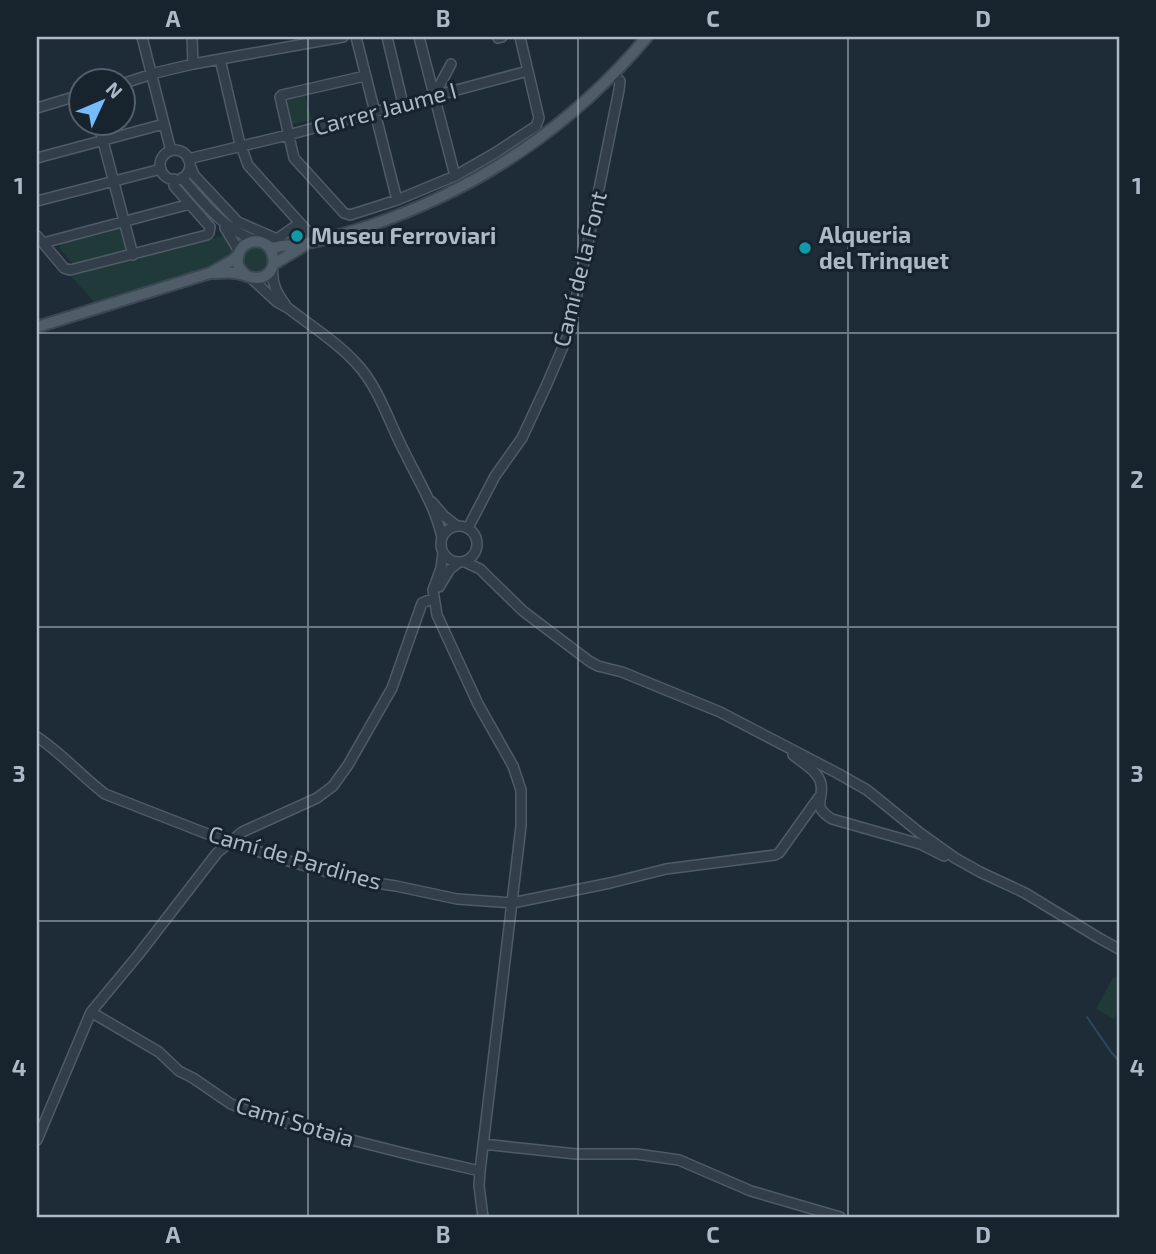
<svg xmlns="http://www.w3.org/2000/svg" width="1156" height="1254" font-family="'Exo 2',sans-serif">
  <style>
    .green { fill: #203939 }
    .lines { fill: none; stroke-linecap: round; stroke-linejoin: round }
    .stream { stroke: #2e485f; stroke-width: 2 }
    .minor-casing { stroke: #4f5c67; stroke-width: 12 }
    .major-casing { stroke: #3b4752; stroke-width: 14 }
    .minor { stroke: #323e49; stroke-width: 9 }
    .major { stroke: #4f5d69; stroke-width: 10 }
    .grid { fill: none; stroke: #acb9c6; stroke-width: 2; stroke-opacity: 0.55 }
    .culture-dot { fill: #0f9aa8; stroke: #17232d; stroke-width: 2.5 }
    .labels { text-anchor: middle; stroke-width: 6; stroke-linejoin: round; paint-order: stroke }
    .street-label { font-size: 23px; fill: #acb9c6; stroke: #17232d }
    .poi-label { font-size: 23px; font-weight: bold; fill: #acb9c6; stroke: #17232d; text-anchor: start }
    .neatline { fill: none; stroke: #acb9c6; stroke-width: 2.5 }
    .grid-label { font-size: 23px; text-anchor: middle; font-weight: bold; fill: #acb9c6 }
  </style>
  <rect width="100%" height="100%" fill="#1e2c38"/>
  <!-- green -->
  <path class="green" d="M305,95L312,120L291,125L286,100Z
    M118,228L123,231L127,248L125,252L77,265L72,263L59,248L61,244Z
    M225,235L234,248L230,256L215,266L94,302L71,276Z
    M241 260a14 14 0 1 1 28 0a14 14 0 1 1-28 0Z
    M1114,976L1119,979V1010L1114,1019L1096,1009Z"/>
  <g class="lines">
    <!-- stream -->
    <path class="stream" d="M1087,1017L1111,1052L1119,1061"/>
    <defs>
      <path id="minor" d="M142,37L171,151
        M192,37L193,64
        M356,37L397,200
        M387,37L403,104
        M419,37L455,176
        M498,38L502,37
        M365,76L282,95L280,97L294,158L344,213L350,215L397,200L455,176L495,153L536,126L539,118L520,37
        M122,84L155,73L193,64L343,37
        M434,96L451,64
        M37,108L80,95
        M98,122L133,255
        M160 165a15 15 0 1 1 30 0a15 15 0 1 1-30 0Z
        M37,158L164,124
        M188,159L288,135L528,71
        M190,165L194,175L238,222L277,239L300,223L248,165L239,140L220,59
        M182,178C204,203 224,230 257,241
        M37,201L161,169
        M300,223L313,237
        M225,228L236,246L239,253
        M37,236L64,268L70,270L207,235L209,233L210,227L174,186V179
        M43,243L190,204
        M273,267C271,281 276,293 285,304
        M251,278L277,302L288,308C311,326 337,342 356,363C379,387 389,423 405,453C418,480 436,508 442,538
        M432,502L444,516L457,526
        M441 544a18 18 0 1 1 36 0a18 18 0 1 1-36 0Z
        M468,528L495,476L522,438L547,384L568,335L587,248L619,90L620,81L614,75
        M443,553L441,568L433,590L437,615L478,704L513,766L521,790V826L480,1171L479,1186L483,1217
        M465,562L480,569L523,611L589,661L598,666L622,672L720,712L837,773L867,790L920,833L955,858L980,872L1025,893L1099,938L1119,949
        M439,587L450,569L458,563
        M37,737C62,753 81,776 105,794L228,842L295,863L356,880L396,886L457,899L512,903L610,883L666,869L775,855L779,853L819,797
        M793,755C802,762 819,772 821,784C824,801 811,806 832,819L920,844L944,856
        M91,1012L159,1052L179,1071L193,1078L231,1104L263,1117L300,1127L419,1157L480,1171
        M37,1140L91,1012L139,954L217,853L242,832L317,798L333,786L348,765L392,688L422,603L434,598
        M483,1144L576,1154H637L679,1160L751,1191L840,1217"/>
      <path id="major" d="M274,264L302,247
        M213,273C221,273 229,272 236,273C244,274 251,279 258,278C275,275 277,259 269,247
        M246,275C240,270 236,265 238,257C239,246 251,239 261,242C265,243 267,246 270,247C274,248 278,247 281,246C312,245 339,235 369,226C480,188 571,127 647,37
        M37,327L210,273L233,260L238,255"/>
    </defs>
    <!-- minor casing -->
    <use href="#minor" class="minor-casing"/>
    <!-- major casing -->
    <use href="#major" class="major-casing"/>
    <!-- minor -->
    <use href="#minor" class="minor"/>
    <!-- major -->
    <use href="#major" class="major"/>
  </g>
  <!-- grid -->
  <path class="grid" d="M308,37V1217M578,37V1217M848,37V1217M37,333H1119M37,627H1119M37,921H1119"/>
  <!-- markers -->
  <g class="culture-dot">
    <circle cx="297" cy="236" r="7"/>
    <circle cx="805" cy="248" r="7"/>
  </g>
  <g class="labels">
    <!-- street labels -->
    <g class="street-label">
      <text transform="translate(385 109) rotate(-15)" y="8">Carrer Jaume I</text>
      <text transform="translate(580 269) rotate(-76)" y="8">Camí de la Font</text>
      <text transform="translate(295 858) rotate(16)" y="8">Camí de Pardines</text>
      <text transform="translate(295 1122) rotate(17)" y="8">Camí Sotaia</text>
    </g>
    <!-- poi labels -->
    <g class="poi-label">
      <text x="819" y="243">Alqueria<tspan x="819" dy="26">del Trinquet</tspan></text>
      <text x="311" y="244">Museu Ferroviari</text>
    </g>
  </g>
  <!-- border -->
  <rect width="1156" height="1254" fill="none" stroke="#17232d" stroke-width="77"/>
  <!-- north arrow -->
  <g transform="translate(102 102) rotate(46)"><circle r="33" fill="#17232d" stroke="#535f6a" stroke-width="2"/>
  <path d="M0-5L12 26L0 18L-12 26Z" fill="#77bbff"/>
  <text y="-10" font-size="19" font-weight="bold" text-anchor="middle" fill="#acb9c6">N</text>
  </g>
  <rect x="38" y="38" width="1080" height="1178" class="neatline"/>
  <g class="grid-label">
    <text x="173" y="27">A</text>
    <text x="443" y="27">B</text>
    <text x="713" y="27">C</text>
    <text x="983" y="27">D</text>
    <text x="19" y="194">1</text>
    <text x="1137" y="194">1</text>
    <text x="19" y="488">2</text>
    <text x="1137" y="488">2</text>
    <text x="19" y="782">3</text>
    <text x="1137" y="782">3</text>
    <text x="19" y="1076">4</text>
    <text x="1137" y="1076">4</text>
    <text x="173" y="1243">A</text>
    <text x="443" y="1243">B</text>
    <text x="713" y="1243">C</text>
    <text x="983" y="1243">D</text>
  </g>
</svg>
